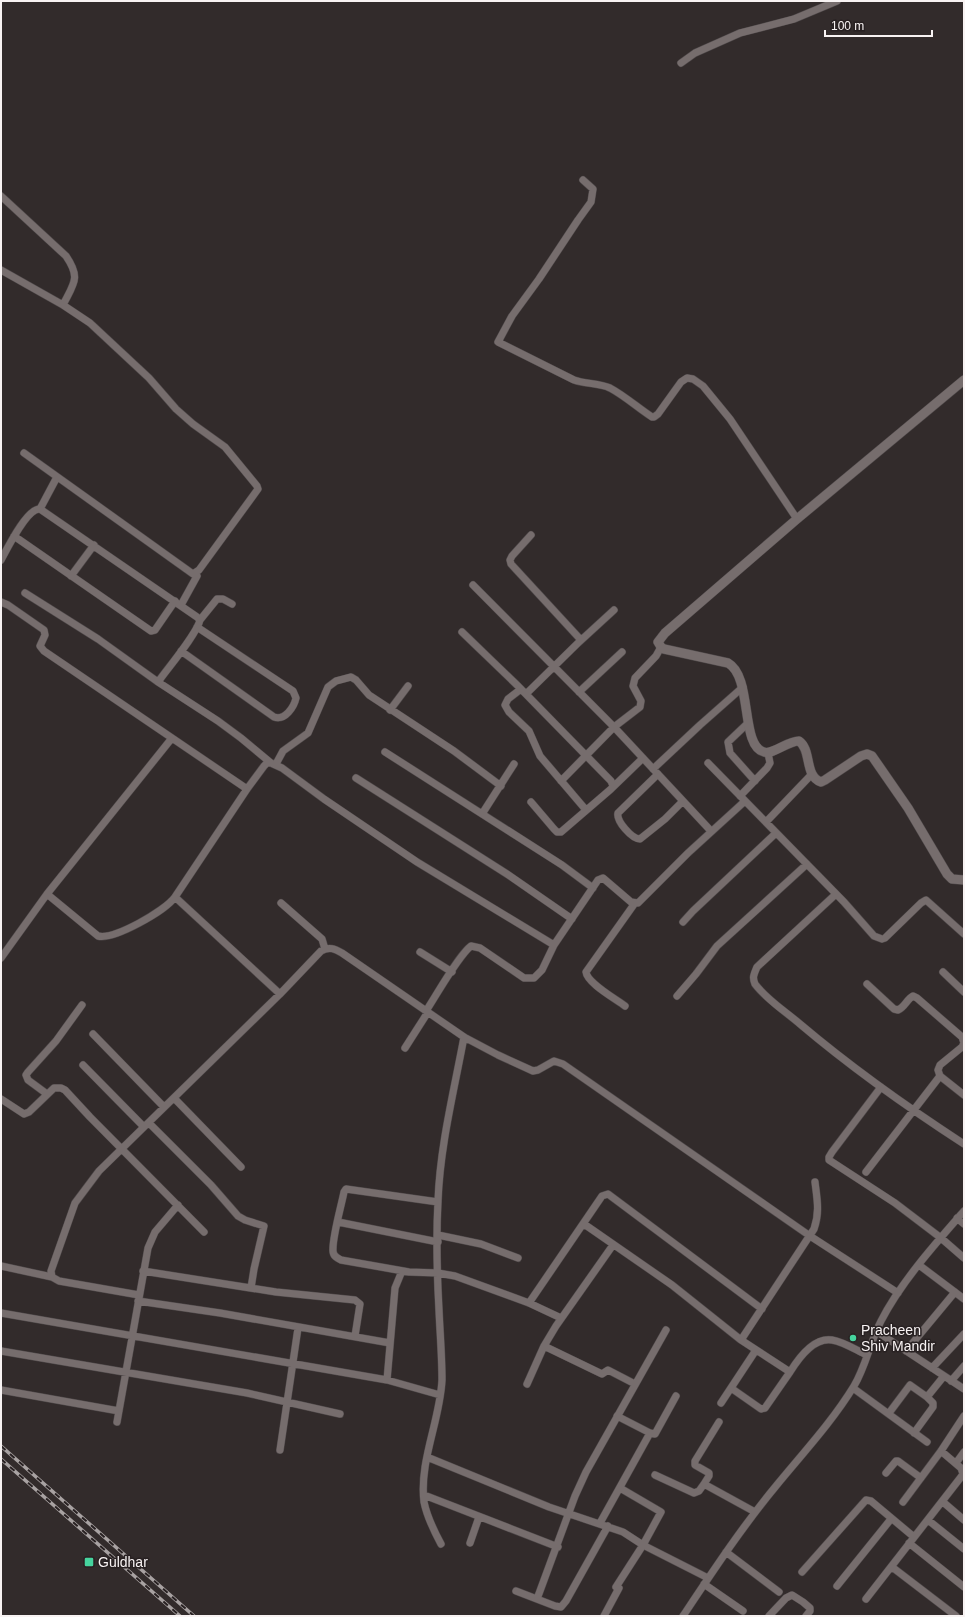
<svg xmlns="http://www.w3.org/2000/svg" width="965" height="1617" font-family="Helvetica,sans-serif">
  <style>
    .lines { fill: none; stroke-linecap: round; stroke-linejoin: round }
    .minor-casing { stroke: #4f494a; stroke-width: 8 }
    .tertiary-casing { stroke: #4f494a; stroke-width: 10 }
    .minor { stroke: #766d6d; stroke-width: 7 }
    .tertiary { stroke: #766d6d; stroke-width: 9 }
    .rail-casing { stroke: #a8a2a2; stroke-width: 3.5 }
    .rail { stroke: #282122; stroke-width: 2; stroke-dasharray: 6; stroke-linecap: butt }
    .poi-dot { fill: #46d49e; stroke: #282122; stroke-width: 1.5 }
    .labels { text-anchor: middle; stroke-width: 3; stroke-linejoin: round; paint-order: stroke }
    .poi-label { font-size: 14px; fill: #f8f3f3; stroke: #282122; text-anchor: start }
  </style>
  <rect width="100%" height="100%" fill="#322b2b"/>
  <g class="lines">
    <defs>
      <path id="minor" d="M681,63L695,53L740,33L794,19L837,1
        M583,180L593,189L591,202L578,220L539,279L512,316L498,342L574,380C585,384 599,383 610,388C625,396 638,408 652,417H654L658,414L681,382L687,378L693,379L703,386L730,419L797,519
        M1,196L66,256C81,278 74,283 63,305
        M1,270L63,305L90,323L149,378L176,409L193,424L225,447L257,486L258,489L199,570L193,574L24,453
        M40,509L57,477
        M531,535L512,556L510,560L511,564L581,640
        M14,536L151,631L155,630L175,601
        M1,560C7,549 27,508 40,509L197,617L200,620C197,634 167,669 158,682
        M71,576L94,545
        M473,585L614,727L711,831
        M25,593L98,639L158,682L218,721L241,738L271,763
        M1,602L8,605L44,630L45,635L40,646L44,651L247,789
        M181,605L197,576
        M200,620L217,599H223L232,604
        M462,632L517,685L611,781L613,786
        M181,651L274,717C285,721 294,707 296,698L293,691L197,627
        M521,689L508,699L505,705L509,712L529,731L540,756L586,810
        M579,692L622,652
        M526,694L578,643L614,610
        M390,710L408,686
        M748,723L728,742L730,753L755,781
        M385,752L562,865L593,888
        M708,763L844,902L874,936L882,939L885,938L921,903L926,900L964,934
        M276,764L283,751L308,733L328,687L336,681L351,677L356,680L369,695L454,751L501,786
        M653,769L700,725L743,687
        M658,774L618,813C616,821 632,839 640,839L665,819L683,801
        M356,778L507,874L572,919
        M561,781L614,727L640,707L641,701L633,686L635,678L656,656L661,647
        M740,796L767,768L770,763L768,753
        M531,802L554,829L557,832H561L611,789L643,758
        M482,814L514,764
        M766,822L812,774
        M47,894L98,936C114,940 165,911 175,897L247,789L264,766L267,763H271L282,768L324,799L417,862L554,945
        M836,894L757,967C754,974 752,977 755,984C767,1000 785,1011 800,1024C852,1068 907,1107 964,1144
        M175,897L280,994
        M281,903L322,939L325,949
        M683,922L693,911L776,833
        M420,952L452,972
        M1,958L47,894L172,738
        M943,972L964,992
        M867,984L894,1009L898,1010C905,1007 907,999 913,996L917,998L962,1037L964,1043L962,1047L940,1065L938,1070L940,1076L964,1095
        M677,996L696,974L717,946L807,864
        M625,1006C616,999 587,983 586,972L635,903
        M426,1011C436,996 458,956 471,946L480,948L524,978H534L542,970L554,945L598,880L603,878L631,902L638,903L688,853L745,801
        M93,1034L164,1107
        M405,1048L428,1012
        M83,1065L144,1127
        M881,1087L832,1152L829,1157V1160L895,1203L941,1238L964,1258
        M47,1094L28,1080L26,1075L28,1072L56,1041L82,1005
        M174,1098L241,1167
        M1,1099L24,1114L29,1112L54,1088H61L65,1090L90,1117L204,1232
        M149,1123L211,1185L238,1216L245,1220L264,1226L254,1269L251,1288
        M866,1172L940,1076
        M438,1202L346,1189L344,1192C341,1207 332,1238 333,1251C333,1256 337,1258 341,1260L409,1272L438,1273L455,1276L529,1303L561,1318
        M957,1218L964,1224
        M338,1222L438,1242
        M584,1224L672,1285L741,1340L790,1372C798,1359 814,1337 832,1340C844,1342 856,1350 867,1355
        M438,1235L481,1244L518,1258
        M919,1265L964,1299
        M1,1266L52,1277
        M143,1271L276,1292L355,1300L360,1304L355,1336
        M139,1295L59,1281L52,1277L51,1271L75,1203L99,1171L280,994L321,951C329,946 335,949 342,953L464,1037L498,1055L533,1071L538,1070L554,1061L563,1064L810,1236L898,1293
        M138,1301L220,1313L390,1343
        M529,1303L602,1196L608,1194L762,1309
        M1,1313L387,1380L440,1395
        M876,1331L964,1389
        M741,1340L814,1229C820,1212 817,1199 815,1182
        M544,1346L602,1374L608,1370L635,1384
        M1,1351L247,1393L340,1414
        M906,1351L955,1292
        M932,1368L964,1334
        M387,1380L395,1288L402,1271
        M951,1381L964,1366
        M527,1384L544,1346L556,1326L613,1245
        M731,1388L761,1409L765,1408L790,1372
        M853,1388L927,1442
        M1,1390L119,1411
        M927,1397L944,1376
        M721,1403L756,1350
        M889,1413L910,1385L927,1397L933,1403V1407L914,1433
        M617,1416L650,1433L655,1434L676,1396
        M117,1422L148,1248L155,1232L178,1205
        M280,1450L298,1328
        M427,1457L549,1507L623,1532L643,1545L708,1578
        M956,1463L964,1452
        M886,1473L896,1461H898L921,1478
        M655,1475L694,1493L699,1491L704,1484L755,1512
        M704,1484L709,1476V1473L695,1465V1461L719,1422
        M424,1495L558,1547
        M903,1502L941,1451L964,1416
        M943,1502L964,1520
        M928,1520L964,1549
        M600,1523L650,1433
        M470,1543L479,1517
        M909,1543L964,1587
        M441,1544C434,1531 427,1517 424,1502C419,1461 440,1421 442,1380C442,1357 440,1333 439,1310C437,1274 436,1237 438,1201C440,1146 454,1091 464,1037
        M726,1552L779,1592
        M892,1567L956,1616
        M802,1572L866,1500L871,1501L914,1537
        M704,1584L743,1611
        M837,1586L891,1519
        M616,1587L643,1545L661,1512L620,1488
        M516,1591L555,1606L561,1607L566,1601L608,1526
        M537,1599L575,1496L586,1472L666,1330
        M866,1599L961,1477L963,1474L961,1468L941,1451
        M604,1616L619,1588
        M683,1616C713,1571 742,1527 776,1486C803,1453 832,1422 854,1386C866,1366 870,1342 881,1321C901,1282 935,1244 964,1211
        M769,1616L786,1598L792,1595L803,1602L810,1608V1611L806,1616"/>
      <path id="tertiary" d="M964,380L797,519L665,633L658,642L661,647L664,649L728,663C753,677 740,746 764,752C773,755 787,741 799,741C812,750 804,776 821,782L825,780L861,756L867,754L872,756L908,808L947,874L952,879L964,880"/>
    </defs>
    <!-- minor casing -->
    <use href="#minor" class="minor-casing"/>
    <!-- tertiary casing -->
    <use href="#tertiary" class="tertiary-casing"/>
    <!-- minor -->
    <use href="#minor" class="minor"/>
    <!-- tertiary -->
    <use href="#tertiary" class="tertiary"/>
    <defs>
      <path id="rail" d="M1,1446L194,1616
        M1,1459L180,1616"/>
    </defs>
    <!-- rail casing -->
    <use href="#rail" class="rail-casing"/>
    <!-- rail -->
    <use href="#rail" class="rail"/>
  </g>
  <!-- markers -->
  <g class="poi-dot">
    <circle cx="853" cy="1338" r="4"/>
    <rect x="84" y="1557" width="10" height="10" rx="2"/>
  </g>
  <g class="labels">
    <!-- poi labels -->
    <g class="poi-label">
      <text x="861" y="1335">Pracheen<tspan x="861" dy="16">Shiv Mandir</tspan></text>
      <text x="98" y="1567">Guldhar</text>
    </g>
  </g>
  <!-- border -->
  <rect width="965" height="1617" fill="none" stroke="#f8f3f3" stroke-width="4"/>
  <!-- scale -->
  <path d="M825 30v6h107v-6" fill="none" stroke="#f8f3f3" stroke-width="2"/>
  <text x="831" y="30" font-size="12" fill="#f8f3f3" stroke="#282122" stroke-width="3" paint-order="stroke">100 m</text>
</svg>
